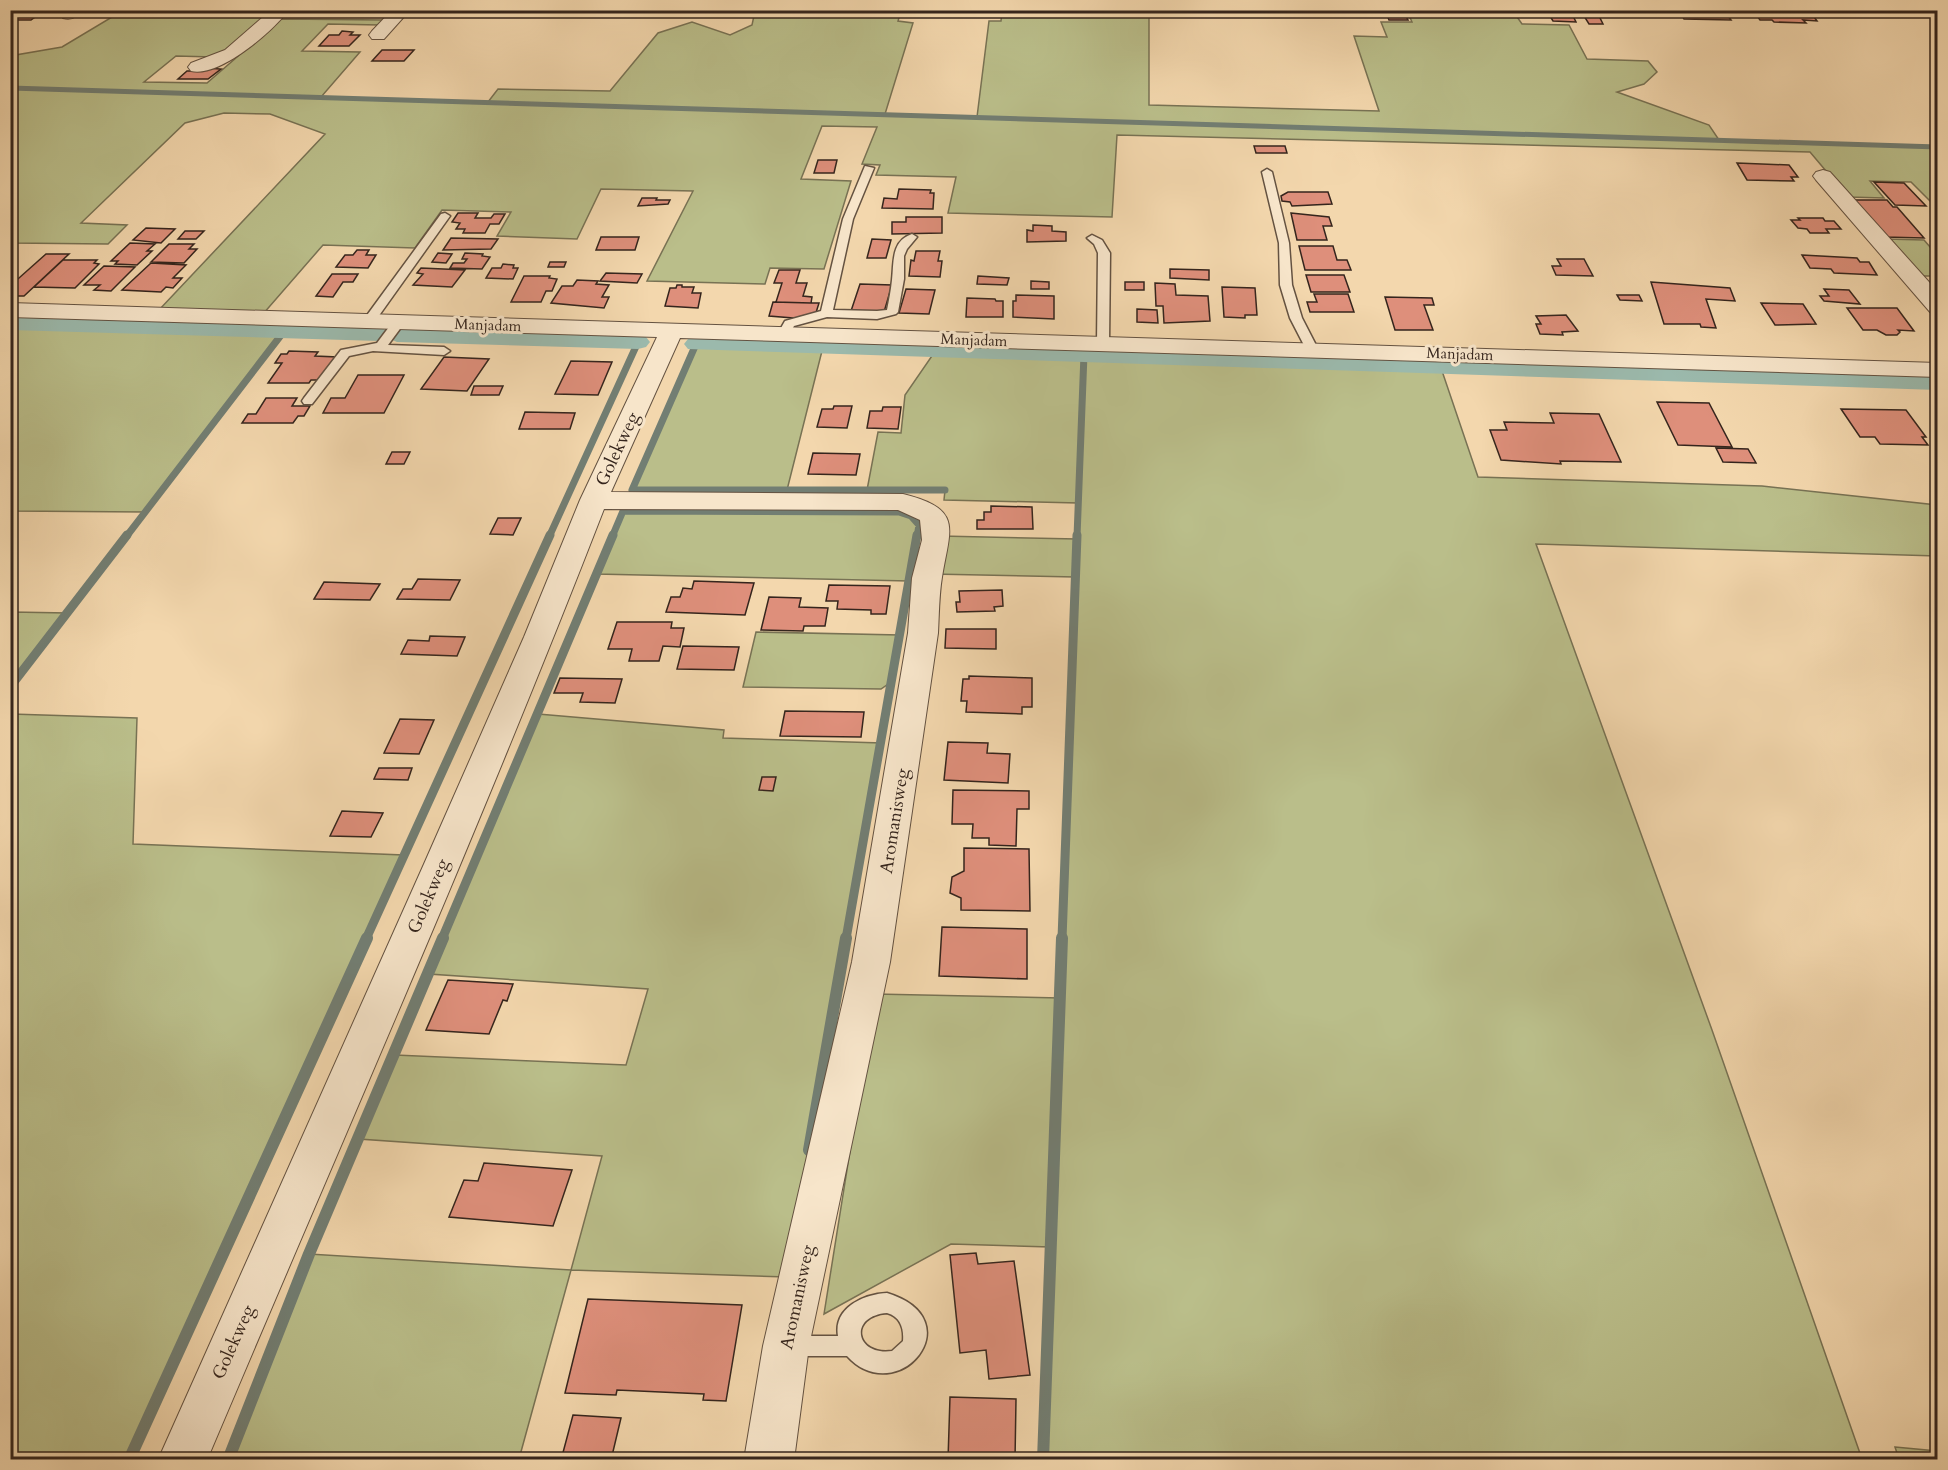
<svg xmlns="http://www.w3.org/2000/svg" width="1948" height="1470" font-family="Cardo,serif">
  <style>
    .green { fill: #babe8a; stroke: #787254; stroke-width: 1.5 }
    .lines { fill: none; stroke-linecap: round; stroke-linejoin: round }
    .stream-far3 { stroke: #727e73; stroke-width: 5 }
    .stream-far2 { stroke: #727e73; stroke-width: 7 }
    .stream-far1 { stroke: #727e73; stroke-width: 9 }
    .stream { stroke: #727e73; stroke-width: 12 }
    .canal { fill: #9bb9ac; fill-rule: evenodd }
    .building { fill: #de8f7b; stroke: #35251d; stroke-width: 1.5 }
    .service-casing { stroke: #645241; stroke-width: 3 }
    .minor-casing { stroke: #645241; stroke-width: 2 }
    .service { fill: #f7e5ca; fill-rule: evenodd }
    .minor { fill: #f7e5ca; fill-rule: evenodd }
    .labels { text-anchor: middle; stroke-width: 6; stroke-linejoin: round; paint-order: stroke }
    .far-street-label { font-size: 15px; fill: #35251d; stroke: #f7e5ca }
    .street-label { font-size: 18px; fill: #35251d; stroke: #f7e5ca }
  </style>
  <rect width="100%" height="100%" fill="#f3d7ad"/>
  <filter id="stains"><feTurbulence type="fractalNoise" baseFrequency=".00333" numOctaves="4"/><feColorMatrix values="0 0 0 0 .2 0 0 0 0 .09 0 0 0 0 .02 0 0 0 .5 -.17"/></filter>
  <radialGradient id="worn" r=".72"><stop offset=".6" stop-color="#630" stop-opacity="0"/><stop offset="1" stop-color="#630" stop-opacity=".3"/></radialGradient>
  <!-- green -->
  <path class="green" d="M1149,10V105L1379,111L1354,36L1387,37L1381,22H1412L1408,13L1513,11L1522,24L1569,25L1587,59L1648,61L1657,72L1644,84L1617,92L1709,125L1719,140L1937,147V208L1911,182L1870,181L1884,198L1848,197L1810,152L1117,135L1112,217L948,213L956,177L876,175L880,165L862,164L877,127L822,126L801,179L851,181L824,269L770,268L765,284L647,281L693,191L601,189L577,239L497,236L511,212L442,210L415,248L323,245L263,314L158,311L325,134L270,114L224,113L185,123L81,223L127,225L108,244L11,243L10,56L62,47L122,11H279L232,52L214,57L176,56L144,82L207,83L281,19L385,20L380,25L328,24L302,51L360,52L321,97L488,102L498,89L610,91L658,33L692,22L730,35L752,25L755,11H901L898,21L913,23L885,114L977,117L989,21H1001L1002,11Z
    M1886,239L1924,240L1937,255V276H1917Z
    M11,323L285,330L145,512L11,511Z
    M696,344L823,347L787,490H632Z
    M936,350L1440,365L1478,477L1762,486L1937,505V556L1536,544L1712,1030L1862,1459H1043L1050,1247L951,1244L824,1314L875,994L1060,998L1075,577L932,574L941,536L1077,539L1078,503L944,500L945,490H867L878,432L901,433L905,395Z
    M623,511L899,512L911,516L919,525L909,581L596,574Z
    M11,612L67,613L14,683H10Z
    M756,632L900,635L891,682L881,689L743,687Z
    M11,714L137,718L133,844L403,855L129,1459H11Z
    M538,714L724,730L723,738L881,743L787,1277L571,1270L519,1459L228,1460L309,1254L571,1270L602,1156L359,1139L395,1055L626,1065L648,989L429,974Z
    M1895,1447L1937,1451V1459H1899Z"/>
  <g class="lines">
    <!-- stream-far3 -->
    <path class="stream-far3" d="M10,88L1938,147"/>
    <!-- stream-far2 -->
    <path class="stream-far2" d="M696,344L632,490H945
      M126,537L285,330
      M549,537L638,342
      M612,537L623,511L899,512L911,516L919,525L917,537
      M1077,537L1084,354"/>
    <!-- stream-far1 -->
    <path class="stream-far1" d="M10,687L127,535
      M366,939L550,535
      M442,939L613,535
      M846,939L917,535
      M1062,939L1077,535"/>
    <!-- stream -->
    <path class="stream" d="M809,1150L846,938
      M129,1460L367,938
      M228,1460L309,1254L443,938
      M1043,1460L1062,938"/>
    <!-- canal -->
    <path class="canal" d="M10,316L379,327L388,331L397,328L638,335L646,337L650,342L646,347L638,349L397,342L388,338L379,341L10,330Z
      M696,337L1440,358L1938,376V390L688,349L684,344L688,339Z"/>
  </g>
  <!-- building -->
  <path class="building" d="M314,10H345L339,17H308Z
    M1385,10H1415V11H1403L1408,20H1389Z
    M1530,10H1564V16H1573L1576,22L1553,21L1550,16H1533Z
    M1578,10H1612L1614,14L1588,15Z
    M1633,10H1668L1671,14L1635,15Z
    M1683,10H1719L1725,12L1731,20L1684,19L1680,12Z
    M16,12H42L31,20H10V16Z
    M1755,13L1812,14L1817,21L1803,20L1806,23L1774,22L1772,20H1760Z
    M1584,16H1599L1603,24H1589Z
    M342,31L353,32L350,35H360L349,46H319L329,35H339Z
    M382,50H414L404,61H372Z
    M206,68L221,69L208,79H178L187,71H203Z
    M1254,146H1285L1287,153H1256Z
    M818,160H837L834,173H814Z
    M1737,163L1789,165L1798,177H1791L1794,181L1747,180Z
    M1874,182L1904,183L1926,206L1895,205Z
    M899,189L931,190L930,193H934L933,209L882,208L884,198L897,199Z
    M1288,192H1328L1332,204L1292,206L1290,202L1282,201L1281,196Z
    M642,198H657L656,200H670L668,204L638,206Z
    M1852,200H1887L1893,207H1897L1924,238L1884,237Z
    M458,213H478L475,218H491L494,214H505L499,224H490L485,233H463L465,229H456L460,223L452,222Z
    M1291,213L1329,217L1332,226H1323L1327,240H1297Z
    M906,217H942V233L892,234V222H906Z
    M1798,218H1823L1825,221H1834L1841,229H1826L1829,233H1810L1807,229L1798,228L1791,220H1800Z
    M1033,225L1052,226V231L1066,232V241L1027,242V230L1033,231Z
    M146,228L175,229L161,243L133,240Z
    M185,231H204L196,239H178Z
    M601,237H639L635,250H596Z
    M451,238L498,239L491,249L443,250Z
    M872,239L891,240L886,258H867Z
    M130,243L155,244L147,251H152L137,265L115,264L118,261H111Z
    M169,244H194L189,249H197L184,263L151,262Z
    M1299,246H1333L1337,260H1347L1351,270H1305Z
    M357,250H369L366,255H376L368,268L336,267L345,255H353Z
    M916,251H940L938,261H942L940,277L909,276L911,260L914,261Z
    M438,253L452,254L446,263L432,262Z
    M465,253L483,254L482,256L490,257L482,269L450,268L453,263H464L467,259H462Z
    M46,254H69L24,296H10V286Z
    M1802,255L1857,258L1860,262H1869L1877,275L1834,273L1831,269L1810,268Z
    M1557,259H1584L1593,276L1556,275L1552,266H1561Z
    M63,260H97L94,263L99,264L75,288L34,287Z
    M550,262H566L564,267H548Z
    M151,263L186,265L173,278H182L173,288L166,287L161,292L122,290Z
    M503,264L514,265L513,268H518L513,279L486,278L492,268H501Z
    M104,266L135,267L111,291L94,290L100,285H84Z
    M421,268L465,270L452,287L413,285L423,274L417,273Z
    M1170,269L1209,270V280L1170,278Z
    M779,270H800L796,283H807L803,296L812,297L811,303L776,302L782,283H774Z
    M606,273L642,274L637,283L600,281Z
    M332,274H358L353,282H343L333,297L316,296Z
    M1306,275H1344L1350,292H1311Z
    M524,276H550L549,278L557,279L552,291H546L541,302H511Z
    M978,276L1009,278L1007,285L977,284Z
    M577,280L598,281L596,284L609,285L602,297H609L604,308L551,303L562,286H573Z
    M1031,281L1049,282V289H1031Z
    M1125,282H1144V290H1125Z
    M1651,282L1730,288L1735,301L1706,299L1716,328L1701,327L1700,324H1664Z
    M1155,283L1175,284L1176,295L1208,296L1210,321L1164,323L1163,306H1156Z
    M860,284L892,285L884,312L851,311Z
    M677,285H682V287H694L692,293H701L698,308L665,306L670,288H676Z
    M1222,287L1255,288L1257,315H1245V318L1224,317Z
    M906,289L935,290L929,314L899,313Z
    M1824,289L1849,290L1860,304L1824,301L1820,296H1829Z
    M1314,294H1348L1354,312H1310L1307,302H1317Z
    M1016,295L1054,296V319L1013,317V301H1016Z
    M1617,295H1639L1642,301L1620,300Z
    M1385,297L1432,298L1434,305H1424L1433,330H1395Z
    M967,298L995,299L996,301H1003V317H966Z
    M773,302L811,303H819L815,316L806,319L769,316Z
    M1761,303L1803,304L1816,324L1775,325Z
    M1847,308H1897L1914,331L1898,330L1900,332L1897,335H1886L1877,330H1863Z
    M1137,309L1157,310L1158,323L1137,322Z
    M1566,315L1578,331L1562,332L1563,335L1540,334L1536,324H1541L1536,316Z
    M289,351L318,352L315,356L337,357L320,380H311L309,383H268L282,363H275L281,354H287Z
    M444,357L489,359L467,391L421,389Z
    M571,361L612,362L598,395L555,394Z
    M358,375H404L384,413H323L331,398H345Z
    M474,386H503L499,395H471Z
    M266,398H297L292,406H310L304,416H298L293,423H242L248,414H256Z
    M1657,402L1709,403L1732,447L1678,445Z
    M834,406H852L847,428L817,427L822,409H833Z
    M883,407H901L898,429L867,428L870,411H882Z
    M1841,409L1906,410L1926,437H1922L1928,445L1880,444L1875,437H1860Z
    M525,412L575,413L570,429H519Z
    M1550,413L1599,414L1621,462L1560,461L1561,464L1501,460L1490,430H1507L1504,422L1554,423Z
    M1716,448L1748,449L1756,463L1723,462Z
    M392,452H410L404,464H386Z
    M813,453L860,454L856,475L808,474Z
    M991,506L1032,507L1033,529H977V520H984V512H991Z
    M498,518H521L513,535L490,534Z
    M418,579L460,580L450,600L397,599L403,589H412Z
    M694,581L754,583L745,615L666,612L671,597H680L683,588L692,589Z
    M324,582L380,584L370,600L314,599Z
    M829,585L890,586L886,614H871V610L837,609L838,601H826Z
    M1002,590L1003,606L994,607L995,611L957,612L956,602H960L959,591Z
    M769,597L801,598L799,607L828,608L825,626H804L803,631L761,630Z
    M617,622H672L671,628H684L680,647L663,646L659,661H629L632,649H608Z
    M946,629H996V649L945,648Z
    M430,636L465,637L457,656L401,654L408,640L429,641Z
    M683,646L739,647L734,670L677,669Z
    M969,676L1032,678V707H1022V714L966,712L967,701H961L963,679H969Z
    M560,678L622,679L615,703L580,702L583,693H554Z
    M785,711L864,712L861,737L780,736Z
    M400,719L434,720L419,754L384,753Z
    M948,742L988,743L987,753L1010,754L1008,783L944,780Z
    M379,768H412L408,780L374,779Z
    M762,777H776L773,791L759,790Z
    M953,790L1029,791V809H1017L1016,846L989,845V838H972L973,824H952Z
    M342,811L383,813L371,837L330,836Z
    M964,848L1029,849L1030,911L961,910V898L950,893L952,877L964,871Z
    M942,927L1027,929V979L939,976Z
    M448,980L513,984L507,1001L503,1000L489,1034L426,1030Z
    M484,1163L572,1170L553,1226L449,1217L464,1180L478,1181Z
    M976,1253L978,1264L1014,1261L1030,1375L989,1379L986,1350L960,1353L950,1255Z
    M588,1299L742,1305L726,1401L703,1400L704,1394L617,1390L616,1395L565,1393Z
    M950,1397L1016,1399L1015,1460H948Z
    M573,1415L621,1418L611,1460H561Z"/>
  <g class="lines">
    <defs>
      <path id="service" d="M865,166L874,168L853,219L833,310L877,311L887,310C889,300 891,290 892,280C894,262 891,241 912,234L917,237L907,249L904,256V279L898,312L896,314L877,319L827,317L794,326L787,338H779L777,335L785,321L821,311L843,219Z
        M1267,169L1272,172L1289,243L1292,285L1302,318L1319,351L1317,354H1309L1307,351L1290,318L1280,285L1279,243L1262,172Z
        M445,213L450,216L373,324H365V318L441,214Z
        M1092,235L1102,240L1110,253L1109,344L1103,348L1097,344L1098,253L1094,244L1087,238Z
        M399,318L405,322L388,345L444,347L450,351L444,355L373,351L349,356L312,404H304L302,401L304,398L341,350L377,343L395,319Z
        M887,1293C975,1320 897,1411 847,1356H789L781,1353L777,1346L781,1339L789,1336H838C833,1307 865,1294 887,1293ZM887,1313C901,1317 904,1329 903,1341L892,1351C855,1356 848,1316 887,1313Z"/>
      <path id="minor" d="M63,10H82C77,18 71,20 63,18L61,14Z
        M271,10H289C272,32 219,78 191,71L188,67L191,63L225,50Z
        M392,10H410L384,39H372L369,35L372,31Z
        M1823,170L1830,172L1938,292V314L1930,312L1816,180L1813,176L1816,172Z
        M10,303L1938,363V377L680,338L611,492L903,494C964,509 950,528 942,577C939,595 939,615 938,633L890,962L809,1346L794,1460H744L763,1346L852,962L908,633L912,578L922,540L920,520L898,510L604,509C480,829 341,1143 207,1460H158L424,864L524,637L580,500L657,337L10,317Z"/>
    </defs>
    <!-- service casing -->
    <use href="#service" class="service-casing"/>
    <!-- minor casing -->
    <use href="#minor" class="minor-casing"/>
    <!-- service -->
    <use href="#service" class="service"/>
    <!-- minor -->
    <use href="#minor" class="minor"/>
  </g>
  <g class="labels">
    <!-- far-street labels -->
    <g class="far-street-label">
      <text transform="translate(488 325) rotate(2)" y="5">Manjadam</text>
      <text transform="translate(974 340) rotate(2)" y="5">Manjadam</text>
      <text transform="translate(1460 354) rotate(2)" y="5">Manjadam</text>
    </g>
    <!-- street labels -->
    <g class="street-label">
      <text transform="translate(617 449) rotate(-65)" y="6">Golekweg</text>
      <text transform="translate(894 821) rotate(-81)" y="6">Aromanisweg</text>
      <text transform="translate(428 896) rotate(-67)" y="6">Golekweg</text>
      <text transform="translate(797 1297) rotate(-78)" y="6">Aromanisweg</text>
      <text transform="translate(233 1342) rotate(-66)" y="6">Golekweg</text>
    </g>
  </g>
  <!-- margin -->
  <rect width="1948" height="1470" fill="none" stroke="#f3d7ad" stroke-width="36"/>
  <rect x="12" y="12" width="1924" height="1446" fill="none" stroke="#35251d" stroke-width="3"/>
  <rect x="18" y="18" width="1912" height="1434" fill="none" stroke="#35251d" stroke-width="1.5"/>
  <rect width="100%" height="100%" filter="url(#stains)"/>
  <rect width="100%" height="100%" fill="url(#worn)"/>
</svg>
